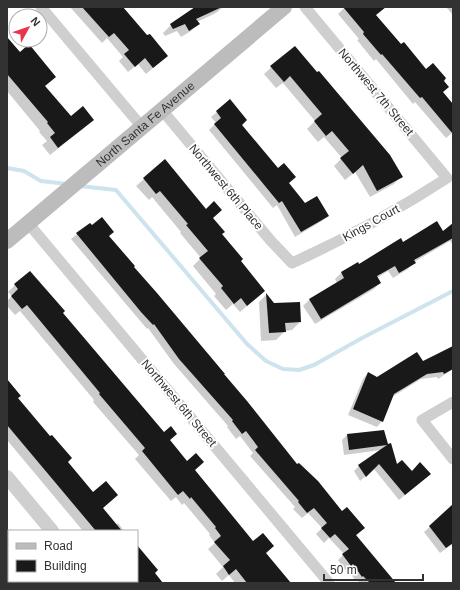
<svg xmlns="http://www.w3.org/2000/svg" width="460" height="590" font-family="Helvetica,sans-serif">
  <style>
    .shadow { fill: #0003 }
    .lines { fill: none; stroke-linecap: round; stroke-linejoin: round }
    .stream { stroke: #cde3ee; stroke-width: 4 }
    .building { fill: #191919 }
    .minor { stroke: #cfcfcf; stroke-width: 11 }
    .tertiary { stroke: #cfcfcf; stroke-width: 14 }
    .secondary { stroke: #bcbcbc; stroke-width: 16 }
    .labels { text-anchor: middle; stroke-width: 4; stroke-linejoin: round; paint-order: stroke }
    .street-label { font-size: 12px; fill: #323232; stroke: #fff }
  </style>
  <rect width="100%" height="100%" fill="#fff"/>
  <!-- shadow -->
  <path class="shadow" d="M70,7H113L147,37L167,56L146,74L138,64L128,72L119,61L123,57L107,38L102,43Z
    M197,7H223L216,13L197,22L198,24L191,31L181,37L177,31L165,36L163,33L171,25Z
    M345,7H381L375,16L401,46L426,70L442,81V92L453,106V132L446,138L415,102L413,104L376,59L374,61L357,40L359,39L338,14Z
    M446,7H453V15Z
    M7,38L70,117L92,120L84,128L50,155L42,145L47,141L39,132L40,131L7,91Z
    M294,47L401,176L394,184L370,197L355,172L345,180L334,166L342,158L324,137L318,142L307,129L315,121L283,83L276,88L264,74Z
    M230,101L241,125L305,204L328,216L322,221L295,237L277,205L273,208L209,130L216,123L211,117Z
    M165,161L212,219L240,262L264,291L240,312L233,304L226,310L214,296L216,294L193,266L201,258L180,233L181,232L152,197L149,200L136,186Z
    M90,224L108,236L297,466L342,512L364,528L356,536L396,583H360L357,580L356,581L347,569L345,570L338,560L344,554L329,538L324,543L316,534L322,528L308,513L302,518L293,509L295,507L250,456L253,453L240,436L236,439L227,427L228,426L174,364L148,328L147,329L71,239Z
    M453,224V245L450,241L414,262L408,269L393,278L388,271L377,278L380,283L374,289L315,324L303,306L309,300L337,283L335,279L341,273L358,264V265L402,243L443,232Z
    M15,285L62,313L163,434H176L169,441L253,542L265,554L289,583H235L229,575L222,581L216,574L223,567L208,549L215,543L209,535L210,534L184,503L182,505L176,497L171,501L135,459L139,455L93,402L94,400L20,311L15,315L7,306V301L12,296L8,292Z
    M266,295L274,304L300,322L292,330L285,331L276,340L261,341L259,302Z
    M453,347V369L438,379L437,377L421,379L392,397L382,421L377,427L348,415L363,379L368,373L378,378L423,362Z
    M7,381L17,398L102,508L116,525L118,523L124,531H83L7,440Z
    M383,431L387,446L397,465L424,479L399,500L374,469L360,481L354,471L359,466L381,450L344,455L342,440L347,435Z
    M453,506V547L451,545L440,553L424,532Z
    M7,536L9,539V581H44L46,583H7Z
    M137,547L154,573L162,583H127L125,581H137Z
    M50,581H58L60,583H47Z"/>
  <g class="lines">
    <!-- stream -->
    <path class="stream" d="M7,168L24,171L41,181L67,184
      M80,186L116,190L247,344L266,361L283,369L299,370L314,365L362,338L453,291"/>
  </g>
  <!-- building -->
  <path class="building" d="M82,7H123L147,35L150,34L168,56L153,68L145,58L135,67L124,54L129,50L114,33L109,37Z
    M195,7H222L196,19L200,24L189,31L185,24L173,29L170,24Z
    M343,7H386L376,15L401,44L404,42L426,69L433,63L446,78L444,81L449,87L443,92L453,104V134L422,97L420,98L382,54L381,55L363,34L364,32Z
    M7,37L20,52L29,44L56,77L45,86L71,116L83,106L94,120L58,148L50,137L55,133L47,123L48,122L7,74Z
    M295,46L317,72L319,71L390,155L403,177L377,191L363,165L353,174L340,158L349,151L332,131L326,136L314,121L322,114L290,76L284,82L270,66Z
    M230,99L247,120L242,125L278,168L284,163L296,177L289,183L305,203L317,196L329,216L301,232L282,201L279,203L214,124L221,118L216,111Z
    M165,159L206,209L214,201L222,210L213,218L225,232L222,234L243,259L241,261L265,291L247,306L241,298L234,304L221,288L223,286L199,258L208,251L186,225L188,224L160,191L156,194L143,178Z
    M102,217L114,232L109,236L135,266L134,267L157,293L225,374H224L247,401L297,464L299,463L318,481L342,511L347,507L365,528L356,535L396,583H370L363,576L362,577L353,564L351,566L342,554L349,549L335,534L330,538L321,528L327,523L314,508L307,513L298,502L299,501L255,450L258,447L246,431L242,434L232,421L233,420L179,359L154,324L153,325L141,312L76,233L90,223L92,225Z
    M437,221L443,231L453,223V238L414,260L416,263L399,273L395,266L377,276L381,283L321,319L309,299L344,278L341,272L358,262L359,264L401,238L403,242Z
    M30,271L65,311L63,313L164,432L171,426L177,434L170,440L187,461L196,453L204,462L195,470L253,541L263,533L274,546L266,553L291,583H247L236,569L229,575L223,566L230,560L214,542L221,536L215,528L216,527L191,497L190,499L183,491L178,495L142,451L145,448L99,394L100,393L27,305L22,309L11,296L18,289L14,284Z
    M266,293L274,303L300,302L301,322L285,323L286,332L269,333Z
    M453,346V369L444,374L443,372L427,374L394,394L383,422L353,409L368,372L377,377L417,352L423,361Z
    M7,379L21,396L18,398L50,436L52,435L72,458L68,462L93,492L106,481L118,495L103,508L122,531H96L7,425Z
    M384,430L388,444L391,443L397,464L402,460L412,471L420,462L431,474L405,495L379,464L366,477L358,465L387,445L349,450L347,434Z
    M453,504V543L446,548L429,526Z
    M137,545L158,570L155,573L163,583H137Z"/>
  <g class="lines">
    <!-- minor -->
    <path class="minor" d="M41,7L142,127
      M162,110L271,241L292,263C345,239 398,210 447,178L305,7
      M28,223L329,583
      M453,402L422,420L453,459"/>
    <!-- tertiary -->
    <path class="tertiary" d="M7,477L52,531
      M94,581L96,583"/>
    <!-- secondary -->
    <path class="secondary" id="s1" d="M7,241L284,7"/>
  </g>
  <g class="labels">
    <!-- street labels -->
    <g class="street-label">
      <text transform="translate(376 92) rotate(50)" y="4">Northwest 7th Street</text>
      <text dy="4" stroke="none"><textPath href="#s1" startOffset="181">North Santa Fe Avenue</textPath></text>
      <text transform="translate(226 187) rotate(50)" y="4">Northwest 6th Place</text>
      <text transform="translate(371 223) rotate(-29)" y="4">Kings Court</text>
      <text transform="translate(179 403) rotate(50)" y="4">Northwest 6th Street</text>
    </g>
  </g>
  <!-- border -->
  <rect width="460" height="590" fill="none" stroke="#323232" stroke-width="16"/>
  <!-- legend -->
  <rect x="8" y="530" width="130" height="52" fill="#ffffff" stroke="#adadad"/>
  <rect x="16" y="543" width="20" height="6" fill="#bcbcbc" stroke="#adadad"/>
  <text x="44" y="550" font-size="12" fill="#323232">Road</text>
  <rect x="16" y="560" width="20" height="12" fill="#191919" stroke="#adadad"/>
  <text x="44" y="570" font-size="12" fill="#323232">Building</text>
  <!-- north arrow -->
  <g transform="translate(28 28) rotate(50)"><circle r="19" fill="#ffffff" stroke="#adadad"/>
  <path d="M0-3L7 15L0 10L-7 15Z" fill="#e8354c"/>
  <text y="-6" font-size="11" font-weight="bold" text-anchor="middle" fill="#323232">N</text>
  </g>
  <!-- scale -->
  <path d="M324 574v6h99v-6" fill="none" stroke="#323232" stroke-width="2"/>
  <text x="330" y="574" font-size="12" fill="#323232" stroke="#ffffff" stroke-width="3" paint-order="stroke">50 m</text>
</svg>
